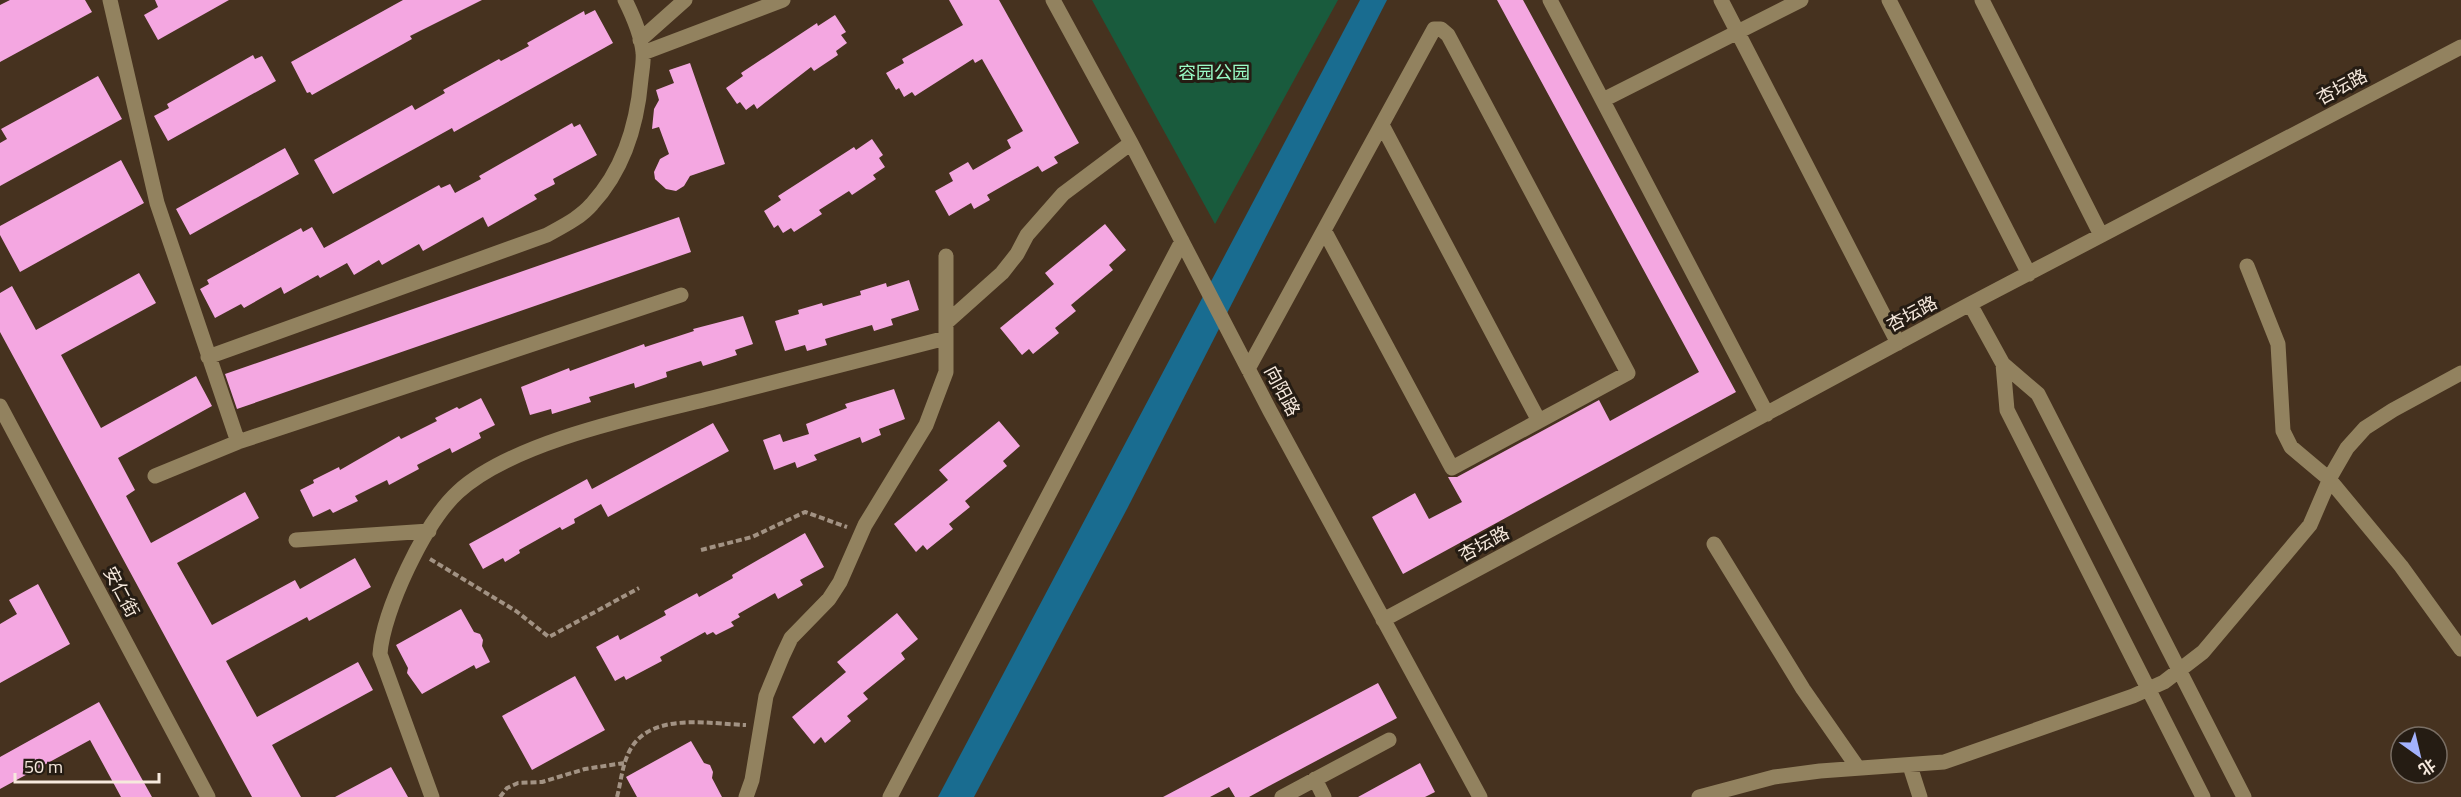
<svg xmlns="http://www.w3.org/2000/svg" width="2461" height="797" font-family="'Titillium Web','Noto Sans SC',sans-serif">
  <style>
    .green { fill: #195b3d }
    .water { fill: #196c90 }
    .building { fill: #f4a7e1 }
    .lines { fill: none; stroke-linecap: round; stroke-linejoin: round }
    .path { stroke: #a29283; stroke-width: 4; stroke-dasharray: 6 3; stroke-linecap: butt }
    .minor { stroke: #92825f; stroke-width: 15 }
    .labels { text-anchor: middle; stroke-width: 6; stroke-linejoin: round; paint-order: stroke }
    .park-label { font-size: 18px; fill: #9afcc7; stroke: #251c13 }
    .street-label { font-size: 18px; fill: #f6e9dd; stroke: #251c13 }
  </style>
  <rect width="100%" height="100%" fill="#46321f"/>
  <!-- green -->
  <path class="green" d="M1092,0H1338L1215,224Z"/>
  <!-- water -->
  <path class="water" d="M1360,0H1387L1128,507L974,797H938Z"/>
  <!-- building -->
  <path class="building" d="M10,0H85L92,12L0,62V5Z
    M155,0H229L158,40L144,15L158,7Z
    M403,0H482L410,36L412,39L312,95L310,92L307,93L291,62Z
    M949,0H999L1079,143L1054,157L1058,163L1042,172L1038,166L987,195L990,200L974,209L971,203L949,216L935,191L953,181L949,173L968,162L973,170L1011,148L1007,140L1023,131L982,59L975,63L973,59L915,96L912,92L904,97L899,88L896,90L886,73L904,63L902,59L963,25Z
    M1497,0H1523L1736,392L1403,574L1372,517L1415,493L1429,519L1462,502L1448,477H1457L1599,400L1610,421L1699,372Z
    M595,10L613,43L454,132L452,128L333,194L314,160L412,105L415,110L445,93L443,90L499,59L501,61L529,46L527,43L584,11L585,15Z
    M835,15L846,32L841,35L847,43L836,51L838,55L814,71L811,67L757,109L754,104L746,110L740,102L737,104L726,88L743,76L741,73L817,23L818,26Z
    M253,55L255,59L262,56L276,81L168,141L154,116L169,108L167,104Z
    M690,63L725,164L690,176L684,186L676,191L666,189L655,179L654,172L660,159L669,154L659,127L652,129L654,109L659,100L656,90L674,83L669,70Z
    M98,76L122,119L0,186V143L7,139L1,129Z
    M572,123L574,127L580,124L597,155L553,179L555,184L534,195L537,199L488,227L483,217L423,251L419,244L382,265L379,260L354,275L347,263L320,278L318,275L284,294L281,287L244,308L241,304L215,318L200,289L209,284L207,280L301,228L303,232L312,227L324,248L439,185L441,188L450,184L455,193L481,179L479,176Z
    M872,139L883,155L879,158L885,167L873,175L876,179L852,195L849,191L819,210L822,214L794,232L791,228L783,233L778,225L774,228L764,211L781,200L778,196L854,147L856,150Z
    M285,148L299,174L190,235L176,209Z
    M121,160L144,203L20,272L0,235V226Z
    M679,217L691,252L237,409L225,374Z
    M1105,224L1126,250L1109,265L1113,270L1071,305L1076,311L1055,328L1059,333L1033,354L1029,349L1022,355L1000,328L1054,284L1045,273Z
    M139,273L156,303L61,355L101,428L196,376L212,406L118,458L135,490L126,496L151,543L245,492L259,518L177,563L212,625L295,580L300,589L355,558L371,587L309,621L307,617L226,661L257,717L358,662L373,690L272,745L301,797H252L0,332V293L12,286L36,330Z
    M909,280L919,310L891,319L893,325L874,331L872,325L825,339L827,345L807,351L805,345L785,351L775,321L799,314L798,310L822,303L823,306L861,295L860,291L886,283L887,287Z
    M743,316L753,344L735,350L737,355L703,366L701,361L666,372L667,377L635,388L634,383L589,397L591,402L552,414L551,409L530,415L521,387L569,368L570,371L644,344L645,347L694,331L693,329Z
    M894,389L905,419L879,429L881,435L862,443L860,437L814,455L817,460L797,468L795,462L774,470L763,440L780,434L783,442L809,434L806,424L847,408L845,404Z
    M481,398L495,425L479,433L481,438L452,453L450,448L417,465L419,469L389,485L387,480L355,496L358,501L333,513L330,509L313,517L300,490L314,483L313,480L339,467L340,470L399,436L401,439L437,421L435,418L457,407L459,409Z
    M999,421L1020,446L1003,461L1007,466L965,501L970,507L949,524L953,529L927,550L923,545L916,552L894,524L948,480L939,470Z
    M713,423L729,451L608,517L601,504L574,519L575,523L562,530L560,527L519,550L520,553L505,562L503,558L483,569L469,544L587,479L592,489Z
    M805,533L824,567L800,580L803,585L778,599L775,593L738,614L740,617L731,622L734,626L716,635L713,632L707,635L705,632L660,657L662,661L626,680L624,676L615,681L596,647L618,635L620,640L666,615L664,611L697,593L699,597L733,578L732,575Z
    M38,584L70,644L0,683V624L17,614L9,600Z
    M461,609L474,632L480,634L483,640L482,646L490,662L476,669L474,665L422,694L407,673L408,668L396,645Z
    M897,613L918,639L901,653L905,659L863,693L868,699L847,716L851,721L825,743L821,737L814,744L792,717L846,672L837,662Z
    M575,676L605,730L532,770L502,716Z
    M1378,683L1397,718L1269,786L1249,797H1235L1229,787L1210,797H1163Z
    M99,702L152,797H121L90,740L0,789V757Z
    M691,741L704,763L710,765L713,772L712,778L722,797H637L626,777Z
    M1420,763L1435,792L1425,797H1358Z
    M391,767L408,797H335Z"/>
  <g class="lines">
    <!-- path -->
    <path class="path" d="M701,550L752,537L805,512L847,527
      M430,559L516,611L549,637L639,588
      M500,797L507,788L518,783L542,782L585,769L624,763
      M617,797C621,782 622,766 629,752C649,711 709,724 746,725"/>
    <!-- minor -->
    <path class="minor" d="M110,0L157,203L238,442
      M1053,0L1131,143L1270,411L1480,797
      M1550,0L1767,414
      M1721,0L1898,343
      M1889,0L2029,274
      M1982,0L2101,235
      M640,40L685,0
      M643,53L783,0
      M1603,100L1801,0
      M1382,125L1539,421
      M2247,266L2278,344L2283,431L2291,447L2329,479L2401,566L2461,649
      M1970,304L2003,364L2007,410L2203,797
      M946,323L1002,273L1017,254L1027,235L1063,194L1131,143
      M208,357L547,235C563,226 580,218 592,204C624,169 637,126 641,79C642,70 644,60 643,52C641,34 633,16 625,0
      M2003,364L2038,394L2244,797
      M1248,369L1434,29H1441L1448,35L1628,373L1452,468L1324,230
      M0,406L208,797
      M155,476L238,442L681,295
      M296,540L429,531
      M1714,544L1803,689L1858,768
      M1383,620L1970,304L2461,47
      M1910,766L1920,797
      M1315,779L1324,797
      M432,797L380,654C383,611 425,522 458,492C512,442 639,416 712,398C790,378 868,358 946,338
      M746,797L752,780L766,696L783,655L791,638L829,599L840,582L865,525L926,425L946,372V256
      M890,797L1182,241
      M1282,797L1389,740
      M1699,797L1774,777L1820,771L1944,762L2133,696L2164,682L2203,652L2310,525L2332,474L2347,448L2365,428L2393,410L2461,373"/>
  </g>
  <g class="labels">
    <!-- park labels -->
    <g class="park-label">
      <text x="1214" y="79">容园公园</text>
    </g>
    <!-- street labels -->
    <g class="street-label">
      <text transform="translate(2342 87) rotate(-28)" y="6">杏坛路</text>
      <text transform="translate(1912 314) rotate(-28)" y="6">杏坛路</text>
      <text transform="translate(1282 391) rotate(62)" y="6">向阳路</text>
      <text transform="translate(1484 544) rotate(-28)" y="6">杏坛路</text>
      <text transform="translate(121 592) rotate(62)" y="6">安仁街</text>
    </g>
  </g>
  <!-- north arrow -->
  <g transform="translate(2419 755) rotate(146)"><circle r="28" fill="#251c13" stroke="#796e64" stroke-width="1.5"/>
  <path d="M0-4.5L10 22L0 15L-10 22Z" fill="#a3b2fd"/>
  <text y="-9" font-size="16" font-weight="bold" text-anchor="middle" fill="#f6e9dd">北</text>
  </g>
  <!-- scale -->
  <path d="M15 773v9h144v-9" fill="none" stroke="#f6e9dd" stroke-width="3"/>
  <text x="24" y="773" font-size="18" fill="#f6e9dd" stroke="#251c13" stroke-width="4.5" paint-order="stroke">50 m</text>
</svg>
